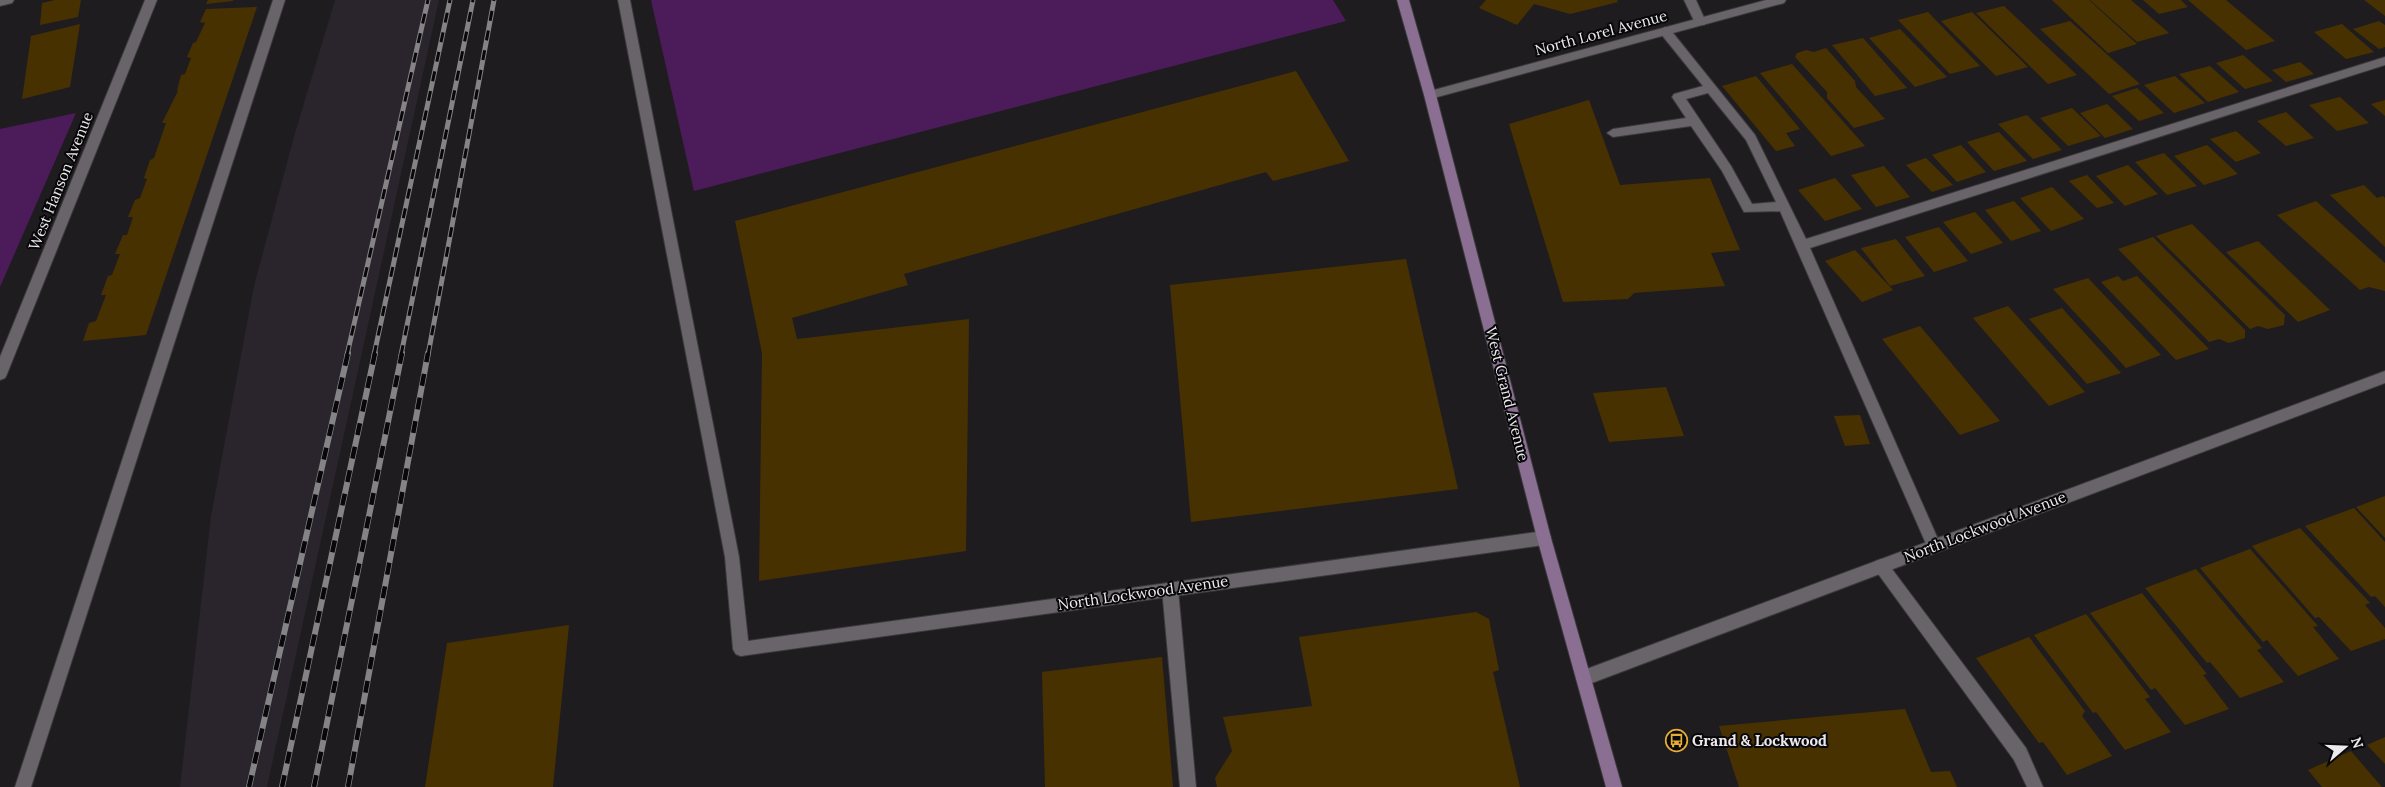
<svg xmlns="http://www.w3.org/2000/svg" width="2385" height="787" font-family="Lora,serif">
  <style>
    .built { fill: #2a242c }
    .green { fill: #4b1c59 }
    .building { fill: #483100 }
    .lines { fill: none; stroke-linecap: round; stroke-linejoin: round }
    .service-casing { stroke: #3b393c; stroke-width: 2 }
    .minor-casing { stroke: #3b393c; stroke-width: 2 }
    .secondary-casing { stroke: #3b393c; stroke-width: 2 }
    .service { fill: #686469; fill-rule: evenodd }
    .minor { fill: #686469; fill-rule: evenodd }
    .secondary { fill: #8a6f92; fill-rule: evenodd }
    .rail-far1-casing { stroke: #858386; stroke-width: 5 }
    .rail-casing { stroke: #858386; stroke-width: 6 }
    .rail-far1 { stroke: #080709; stroke-width: 3; stroke-dasharray: 10; stroke-linecap: butt }
    .rail { stroke: #080709; stroke-width: 4.5; stroke-dasharray: 12; stroke-linecap: butt }
    .labels { text-anchor: middle; stroke-width: 4; stroke-linejoin: round; paint-order: stroke }
    .street-label { font-size: 15px; fill: #eceaed; stroke: #080709 }
    .poi-label { font-size: 15px; font-weight: bold; fill: #eceaed; stroke: #080709; text-anchor: start }
  </style>
  <rect width="100%" height="100%" fill="#1f1c20"/>
  <!-- built -->
  <path class="built" d="M335,0H439L267,787H180L211,516L254,286L295,133Z"/>
  <!-- green -->
  <path class="green" d="M651,0H1333L1346,21L694,191Z
    M76,113L0,287V129Z"/>
  <!-- building -->
  <path class="building" d="M55,0H81L78,17L40,25L42,3Z
    M208,0H233V1L206,4Z
    M1486,0H1617L1618,2L1570,14L1534,4L1517,25L1479,8Z
    M2052,0H2089L2137,44L2108,53Z
    M2090,0H2131L2169,33L2137,42Z
    M2143,0H2181L2188,7L2159,14Z
    M2188,0H2226L2275,41L2246,50Z
    M2364,0H2385V16Z
    M2004,6L2077,75L2048,84L1976,13Z
    M257,7L146,335L83,341L89,323L96,321L106,295H101L108,276L112,275L120,254H115L123,235H127L133,217H128L135,200L140,198L147,179L144,178L150,160L154,158L166,123H162L178,91H177L181,75L185,74L191,58L187,57L193,43L196,42L205,23L200,22L206,9Z
    M1928,12L1980,66L1950,74L1898,20Z
    M1972,12L2028,67L1996,76L1941,21Z
    M2070,21L2140,84L2109,94L2040,29Z
    M2379,21L2385,25V47L2379,49L2353,29Z
    M80,24L70,87L22,99L31,36Z
    M2342,24L2374,52L2346,59L2314,32Z
    M1900,29L1947,77L1915,87L1869,38Z
    M1863,38L1907,88L1875,96L1832,45Z
    M1826,48L1855,81L1856,87L1885,119L1854,128L1827,98V92L1795,57L1797,53L1806,50L1814,52Z
    M2243,55L2273,81L2245,89L2216,63Z
    M2300,62L2314,74L2286,82L2272,70Z
    M1792,64L1865,146L1831,156L1760,73Z
    M2210,66L2239,92L2208,102L2179,74Z
    M1296,71L1349,161L1273,181L1266,172L904,274L908,285L792,318L797,339L969,319L966,551L759,581L762,353L735,221Z
    M1756,76L1800,129L1786,133L1795,146L1776,151L1722,86Z
    M2175,76L2205,103L2174,113L2144,85Z
    M2137,88L2164,113L2139,121L2112,96Z
    M2340,97L2369,123L2337,131L2309,105Z
    M1589,100L1620,185L1710,178L1740,250L1711,253L1725,286L1634,293L1628,299L1563,302L1509,124Z
    M2385,100V116L2371,104Z
    M2107,104L2133,129L2105,138L2080,113Z
    M2072,108L2101,136L2068,146L2040,118Z
    M2286,112L2314,138L2286,146L2257,121Z
    M2027,115L2062,150L2033,159L1998,124Z
    M2236,131L2261,153L2236,162L2210,139Z
    M1999,132L2027,161L1994,171L1967,142Z
    M1961,145L1986,172L1957,182L1932,155Z
    M2207,145L2238,174L2204,185L2174,156Z
    M2164,153L2197,186L2167,195L2135,162Z
    M1926,158L1953,185L1932,192L1906,165Z
    M2128,165L2158,194L2125,206L2096,176Z
    M1884,166L1910,197L1876,207L1851,175Z
    M2087,175L2114,203L2097,208L2069,181Z
    M1835,178L1862,209L1825,221L1798,190Z
    M2364,185L2377,198L2383,196L2385,198V247L2330,195Z
    M2052,187L2084,219L2051,231L2020,198Z
    M2014,201L2041,231L2011,241L1985,210Z
    M2316,201L2385,263V291L2369,287L2360,290L2277,215Z
    M1975,212L2003,243L1971,254L1943,222Z
    M2192,224L2285,315L2284,325L2268,329L2258,326L2250,329L2156,236Z
    M1939,227L1968,261L1934,272L1905,237Z
    M2153,237L2245,330V338L2229,343L2219,339L2209,342L2118,249Z
    M1896,239L1925,276L1890,286L1861,248Z
    M2258,241L2330,310L2298,322L2226,252Z
    M1855,250L1893,290L1862,302L1825,261Z
    M1406,259L1458,489L1191,522L1170,285Z
    M2118,276L2123,281L2137,276L2209,349L2176,360L2101,282Z
    M2088,278L2161,355L2126,368L2053,289Z
    M2008,306L2085,392L2049,406L1973,318Z
    M2062,308L2121,373L2087,384L2029,319Z
    M1920,326L2000,421L1960,435L1882,339Z
    M1666,387L1684,436L1609,442L1593,393Z
    M1860,415L1870,444L1845,446L1834,416Z
    M2385,496V538L2356,507Z
    M2354,508L2385,542V607L2375,596L2371,597L2305,526Z
    M2300,528L2370,603L2365,605L2385,628V639L2351,651L2319,617L2315,618L2252,546Z
    M2250,549L2318,626L2313,627L2339,659L2298,676L2267,640L2263,642L2200,568Z
    M2196,569L2262,648L2257,650L2284,682L2240,698L2210,662L2207,663L2145,588Z
    M2142,593L2207,674L2203,675L2229,709L2185,725L2155,688L2151,690L2090,613Z
    M1476,612L1489,619L1499,670L1493,672L1520,787H1217L1215,778L1232,751L1223,717L1312,706L1299,637Z
    M2086,614L2150,697L2145,699L2171,732L2125,750L2096,712L2093,713L2034,635Z
    M569,625L553,787H425L447,643Z
    M2029,637L2085,711L2082,716L2112,756L2067,775L2043,742L2039,743L1976,658Z
    M1162,657L1173,787H1045L1042,672Z
    M1905,709L1931,772L1950,771L1957,787H1739L1719,726Z
    M2385,737V764L2367,745Z
    M2351,751L2382,787H2322L2308,770Z"/>
  <g class="lines">
    <defs>
      <path id="service" d="M0,0H14L12,3L0,6Z
        M273,0H285L31,787H15Z
        M618,0H630L739,557L749,649L746,654L741,656L736,654L733,649L725,557Z
        M1684,0H1696L1706,22L1704,25H1696Z
        M1665,27L1669,28L1755,135L1806,239L2385,57V65L1810,248L1941,546L1939,551L1934,553L1929,551L1927,546L1780,211L1744,212L1722,171L1691,126L1613,137L1607,133L1613,129L1686,118L1672,97L1674,94L1703,86L1661,34L1659,31ZM1708,93L1746,140L1776,202L1752,204L1731,166L1686,99Z
        M1881,559L1886,561L2026,748L2043,787H2027L2014,760L1876,571L1874,566L1876,561Z
        M1170,582L1175,584L1178,589L1196,787H1180L1162,589L1165,584Z"/>
      <path id="minor" d="M145,0H157L7,374L5,378L0,380V357Z
        M1766,0H1786L1784,3L1430,99L1424,95L1430,91Z
        M2385,371V383L1584,686L1578,683L1576,678L1578,673L1584,670Z
        M1544,531L1549,533L1551,538L1549,543L1544,545L741,656L736,654L733,649L736,644L741,642Z"/>
      <path id="secondary" d="M1397,0H1409L1436,95L1551,538L1622,787H1606L1537,538L1424,95Z"/>
    </defs>
    <!-- service casing -->
    <use href="#service" class="service-casing"/>
    <!-- minor casing -->
    <use href="#minor" class="minor-casing"/>
    <!-- secondary casing -->
    <use href="#secondary" class="secondary-casing"/>
    <!-- service -->
    <use href="#service" class="service"/>
    <!-- minor -->
    <use href="#minor" class="minor"/>
    <!-- secondary -->
    <use href="#secondary" class="secondary"/>
    <defs>
      <path id="rail-far1" d="M347,355L428,0
        M374,355L450,0
        M401,355L473,0
        M428,355L494,0"/>
      <path id="rail" d="M249,787L348,353
        M282,787L375,353
        M314,787L402,353
        M348,787L428,353"/>
    </defs>
    <!-- rail-far1 casing -->
    <use href="#rail-far1" class="rail-far1-casing"/>
    <!-- rail casing -->
    <use href="#rail" class="rail-casing"/>
    <!-- rail-far1 -->
    <use href="#rail-far1" class="rail-far1"/>
    <!-- rail -->
    <use href="#rail" class="rail"/>
  </g>
  <!-- icons -->
  <defs>
    <symbol id="bus-ring" viewBox="-11 -11 22 22"><circle r="9.5" fill="#080709" stroke="#e5ad35" stroke-width="1.5"/><path d="M-5-6H5V4H4V6H2V4H-2V6H-4V4H-5ZM-3.5-4V0h7V-4ZM-3.5 1.2v1.5H-2V1.2ZM2 1.2v1.5H3.5V1.2Z" fill="#e5ad35"/></symbol>
  </defs>
  <g fill-rule="evenodd">
    <use href="#bus-ring" x="1664" y="728" width="25" height="25"/>
  </g>
  <g class="labels">
    <!-- street labels -->
    <g class="street-label">
      <text transform="translate(1601 33) rotate(-15)" y="5">North Lorel Avenue</text>
      <text transform="translate(61 181) rotate(-68)" y="5">West Hanson Avenue</text>
      <text transform="translate(1507 394) rotate(76)" y="5">West Grand Avenue</text>
      <text transform="translate(1985 527) rotate(-21)" y="5">North Lockwood Avenue</text>
      <text transform="translate(1143 593) rotate(-8)" y="5">North Lockwood Avenue</text>
    </g>
    <!-- poi labels -->
    <g class="poi-label">
      <text x="1692" y="746">Grand &amp; Lockwood</text>
    </g>
  </g>
  <!-- north arrow -->
  <g transform="translate(2345 747) rotate(71)" stroke="#080709" stroke-width="4" paint-order="stroke">
  <path d="M0-4L9 19L0 12L-9 19Z" fill="#eceaed"/>
  <text y="-8" font-size="14" font-weight="bold" text-anchor="middle" fill="#eceaed">N</text>
  </g>
</svg>
